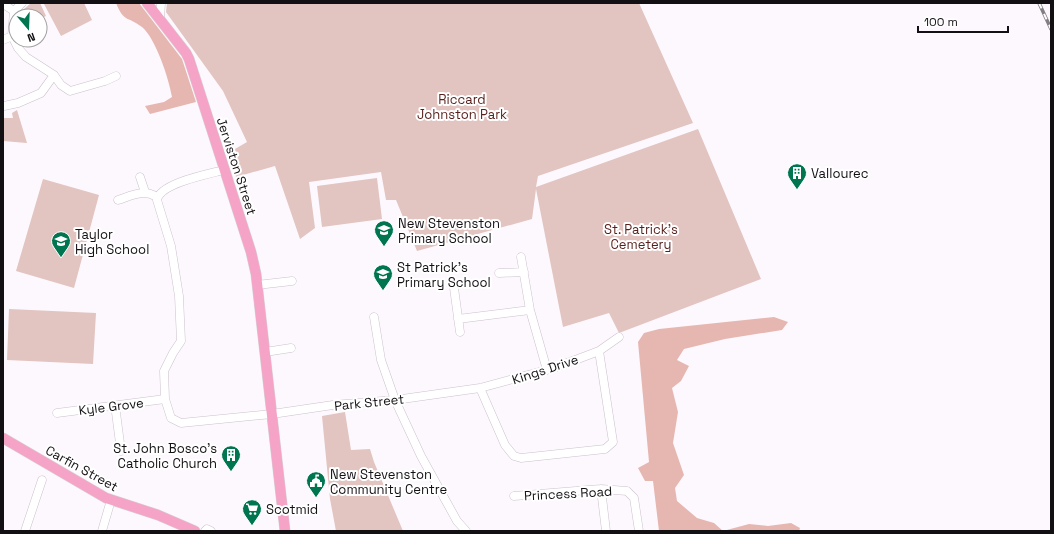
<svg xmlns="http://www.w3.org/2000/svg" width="1054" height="534" font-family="'Space Grotesk',sans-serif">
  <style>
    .green { fill: #e2c4c0 }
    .forest { fill: #e6b7b1 }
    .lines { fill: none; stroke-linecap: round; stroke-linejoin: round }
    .minor-casing { stroke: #ccc1cd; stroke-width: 9 }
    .major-casing { stroke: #d5d4d5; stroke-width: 11 }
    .minor { stroke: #fff; stroke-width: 8 }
    .major { stroke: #f5a4c8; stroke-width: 10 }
    .rail-casing { stroke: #827e83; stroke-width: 3.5 }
    .rail { stroke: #fff; stroke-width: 2; stroke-dasharray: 6; stroke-linecap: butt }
    .labels { text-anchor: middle; stroke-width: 4; stroke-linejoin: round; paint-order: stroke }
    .park-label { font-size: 13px; fill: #571f1b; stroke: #fff }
    .street-label { font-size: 13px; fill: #131014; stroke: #fff }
    .poi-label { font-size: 13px; fill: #131014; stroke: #fff; text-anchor: start }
  </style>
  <rect width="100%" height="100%" fill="#fdf8fe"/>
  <!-- green -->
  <path class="green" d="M31,3H40L46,16L40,19V16H21L23,10Z
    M45,3H84L92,20L61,36L44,4Z
    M167,3H639L693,123L538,176L536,187L698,129L761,279L619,333L609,313L563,327L536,189L532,219L417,251L396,200H386L381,172L309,182L315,228L300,239L275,166L236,177L230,158L235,149L247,142L223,91L166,12Z
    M17,110L27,143L3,141V118H13L12,113Z
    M377,178L382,219L322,227L317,186Z
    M43,179L99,195L74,288L16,271Z
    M9,309L96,313L93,364L7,360Z
    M345,412L351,450L370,449L374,462L403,531H336L330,499L322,416Z"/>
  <!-- forest -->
  <path class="forest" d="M116,3H139L182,59L196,102L150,114L145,106L164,102L172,97C169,79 156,39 142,27C128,16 124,23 116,3Z
    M774,317L788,322L782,330L725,339L684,349L677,360L689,366L681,381L672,388L678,412L673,443L684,475L675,488L677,501L697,518L714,523L723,531H659L653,481H645L638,468L649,462L638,342L644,333L659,329Z
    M791,523L800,528L799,531H723L749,524L768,526Z"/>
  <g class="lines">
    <defs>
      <path id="minor" d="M22,3L14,11L12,36L18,48L26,57L54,75L61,85L70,91L105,81L116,76
        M3,4L14,11
        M160,19L161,3
        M3,40L12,36
        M4,106L18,103L41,93L54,75
        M224,170C209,174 160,183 157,200L171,246L179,296L181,341L173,353L164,371L165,399L171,418L181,423L272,414L333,405L395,400L480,388L554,368L599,351L619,337
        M140,177L145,192
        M118,200C133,195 143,189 157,197
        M521,257L530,310L547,370
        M499,273L524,272
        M257,285L292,281
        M454,288L460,332
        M374,317L381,360L395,400L421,456L457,521L466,531
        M458,319L530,310
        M265,352L291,348
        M480,388L505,445L514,456L521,458L605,449L613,442L599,351
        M115,405L121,451
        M57,413L165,399
        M601,489L606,531
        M514,496L601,489L627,491L634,498L639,531
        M25,531L42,480
        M102,531L111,500
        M205,531L207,529L211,531"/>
      <path id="major" d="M147,3L186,53L189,59L251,252L256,274L285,531
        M3,438L106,498L158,515L195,531"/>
    </defs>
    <!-- minor casing -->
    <use href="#minor" class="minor-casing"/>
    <!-- major casing -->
    <use href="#major" class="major-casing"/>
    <!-- minor -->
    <use href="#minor" class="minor"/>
    <!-- major -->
    <use href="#major" class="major"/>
    <defs>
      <path id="rail" d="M1039,3L1051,29"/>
    </defs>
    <!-- rail casing -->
    <use href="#rail" class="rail-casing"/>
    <!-- rail -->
    <use href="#rail" class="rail"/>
  </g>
  <!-- icons -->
  <defs>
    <symbol id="building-pin" viewBox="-11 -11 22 30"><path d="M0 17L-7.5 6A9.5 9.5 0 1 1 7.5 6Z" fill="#017550" stroke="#fff"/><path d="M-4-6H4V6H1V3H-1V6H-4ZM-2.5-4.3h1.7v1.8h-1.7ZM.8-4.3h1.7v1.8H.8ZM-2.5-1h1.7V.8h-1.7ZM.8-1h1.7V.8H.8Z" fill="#fff"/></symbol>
    <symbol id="school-pin" viewBox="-11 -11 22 30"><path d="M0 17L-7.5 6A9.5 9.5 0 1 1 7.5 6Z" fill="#017550" stroke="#fff"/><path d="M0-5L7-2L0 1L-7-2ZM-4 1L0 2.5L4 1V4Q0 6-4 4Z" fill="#fff"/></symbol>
    <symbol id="civic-pin" viewBox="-11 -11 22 30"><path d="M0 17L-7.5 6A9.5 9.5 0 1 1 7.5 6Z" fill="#017550" stroke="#fff"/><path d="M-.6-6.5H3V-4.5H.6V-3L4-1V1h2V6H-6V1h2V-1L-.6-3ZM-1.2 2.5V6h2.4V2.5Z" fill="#fff"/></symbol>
    <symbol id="supermarket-pin" viewBox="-11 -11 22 30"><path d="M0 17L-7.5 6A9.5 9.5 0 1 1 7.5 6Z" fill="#017550" stroke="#fff"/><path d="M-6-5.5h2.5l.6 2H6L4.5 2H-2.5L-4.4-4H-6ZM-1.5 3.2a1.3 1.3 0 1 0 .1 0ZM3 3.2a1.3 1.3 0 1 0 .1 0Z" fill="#fff"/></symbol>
  </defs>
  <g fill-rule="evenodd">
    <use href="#building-pin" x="786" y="162" width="22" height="30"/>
    <use href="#school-pin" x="373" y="219" width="22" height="30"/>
    <use href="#school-pin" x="50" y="230" width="22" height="30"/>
    <use href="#school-pin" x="372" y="263" width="22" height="30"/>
    <use href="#building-pin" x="220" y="444" width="22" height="30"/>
    <use href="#civic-pin" x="305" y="470" width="22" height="30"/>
    <use href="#supermarket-pin" x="241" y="498" width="22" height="30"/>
  </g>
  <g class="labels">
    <!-- park labels -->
    <g class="park-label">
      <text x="462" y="104">Riccard<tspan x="462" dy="15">Johnston Park</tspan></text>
      <text x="641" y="234">St. Patrick's<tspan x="641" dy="15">Cemetery</tspan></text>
    </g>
    <!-- street labels -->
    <g class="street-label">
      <text transform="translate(237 166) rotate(72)" y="5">Jerviston Street</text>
      <text transform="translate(545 369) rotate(-18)" y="5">Kings Drive</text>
      <text transform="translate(369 402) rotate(-6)" y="5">Park Street</text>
      <text transform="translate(111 406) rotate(-7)" y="5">Kyle Grove</text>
      <text transform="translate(82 468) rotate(29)" y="5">Carfin Street</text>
      <text transform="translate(568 493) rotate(-3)" y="5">Princess Road</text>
    </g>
    <!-- poi labels -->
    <g class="poi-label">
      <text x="811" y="178">Vallourec</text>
      <text x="398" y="228">New Stevenston<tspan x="398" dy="15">Primary School</tspan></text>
      <text x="75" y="239">Taylor<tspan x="75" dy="15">High School</tspan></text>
      <text x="397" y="272">St Patrick's<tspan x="397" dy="15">Primary School</tspan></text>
      <text x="217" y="453" text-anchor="end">St. John Bosco's<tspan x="217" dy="15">Catholic Church</tspan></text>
      <text x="330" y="479">New Stevenston<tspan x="330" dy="15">Community Centre</tspan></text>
      <text x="266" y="514">Scotmid</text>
    </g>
  </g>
  <!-- border -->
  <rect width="1054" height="534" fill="none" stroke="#131014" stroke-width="8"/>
  <!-- north arrow -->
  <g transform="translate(28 28) rotate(161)"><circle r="19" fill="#ffffff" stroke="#a19fa1"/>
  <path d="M0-3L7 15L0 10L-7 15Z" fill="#017550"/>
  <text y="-6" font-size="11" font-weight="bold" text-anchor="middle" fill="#131014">N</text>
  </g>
  <!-- scale -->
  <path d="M918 26v6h90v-6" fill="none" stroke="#131014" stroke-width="2"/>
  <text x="924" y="26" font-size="12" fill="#131014" stroke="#ffffff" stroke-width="3" paint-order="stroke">100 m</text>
</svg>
